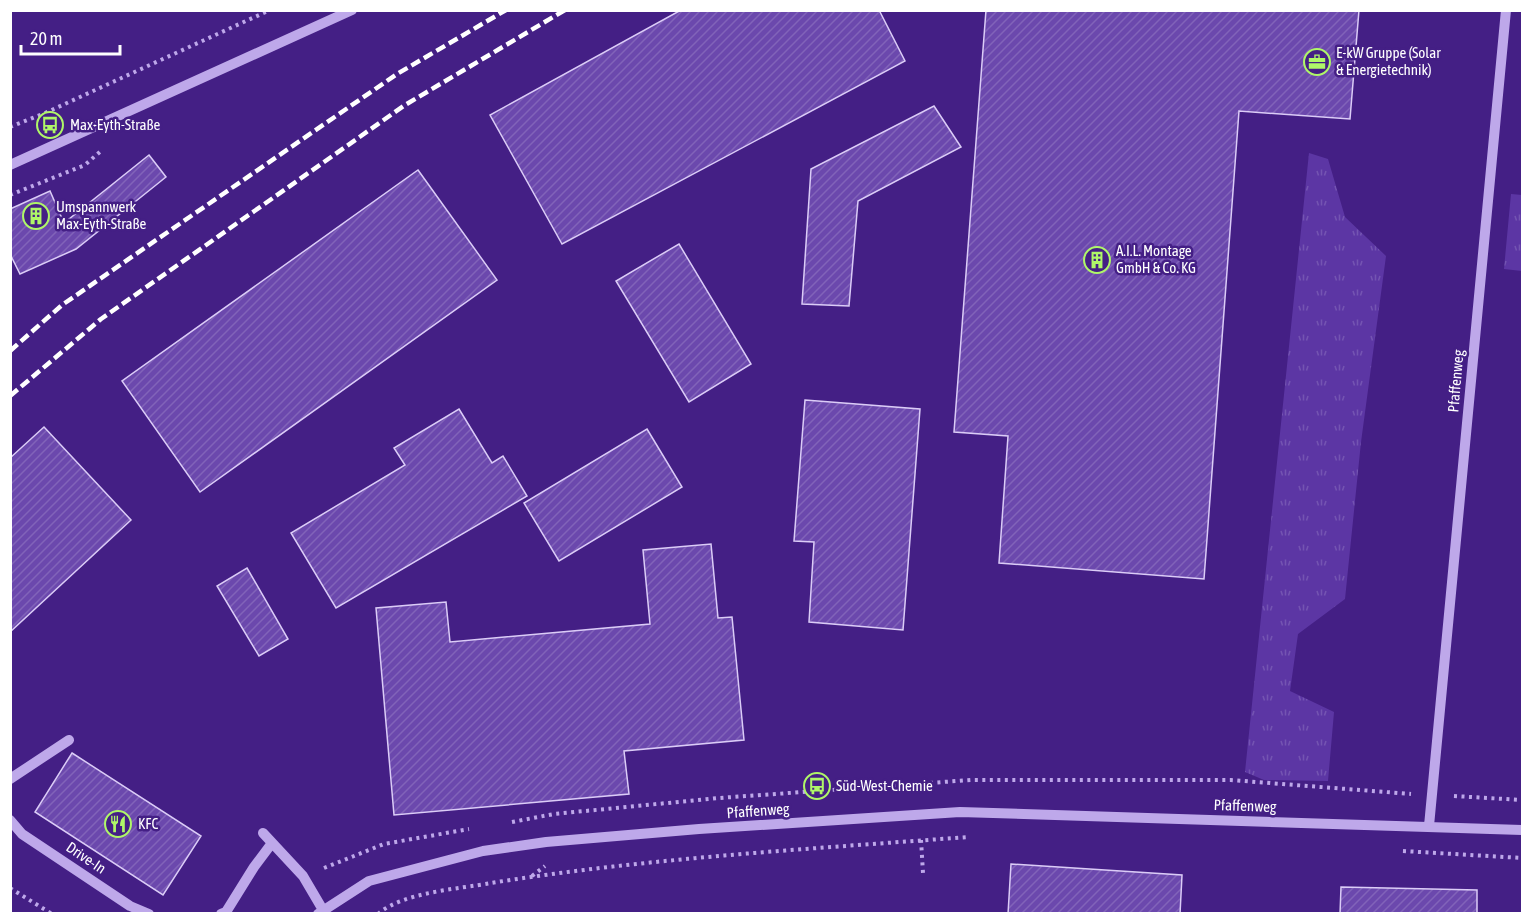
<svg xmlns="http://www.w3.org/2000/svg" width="1533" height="924" font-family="'Asap Condensed',sans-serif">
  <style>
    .grass { fill: url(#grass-tufts) }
    .building { fill: url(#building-hatch); stroke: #dbccf7; stroke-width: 1.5 }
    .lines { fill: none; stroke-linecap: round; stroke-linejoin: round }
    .path { stroke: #bea8ea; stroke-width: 4; stroke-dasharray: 3 4.5; stroke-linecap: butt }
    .minor { stroke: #bea8ea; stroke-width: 10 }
    .rail { stroke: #fff; stroke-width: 4.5; stroke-dasharray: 10 4.5; stroke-linecap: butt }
    .labels { text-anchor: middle; stroke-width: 5; stroke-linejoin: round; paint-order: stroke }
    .poi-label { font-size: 15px; fill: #fff; stroke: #441f85; text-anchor: start }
    .street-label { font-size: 15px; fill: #fff; stroke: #441f85 }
  </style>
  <defs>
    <pattern id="grass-tufts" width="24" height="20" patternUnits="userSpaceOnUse" patternTransform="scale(1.5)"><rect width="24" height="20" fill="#5c36a4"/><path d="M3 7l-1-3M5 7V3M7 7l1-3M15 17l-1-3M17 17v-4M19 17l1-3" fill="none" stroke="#7454b2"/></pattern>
    <pattern id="building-hatch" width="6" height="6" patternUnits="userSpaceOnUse" patternTransform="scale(1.5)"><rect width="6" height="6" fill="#6b48ad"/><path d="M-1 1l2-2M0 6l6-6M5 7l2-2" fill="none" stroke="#8163b9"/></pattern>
  </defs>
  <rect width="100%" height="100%" fill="#441f85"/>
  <!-- grass -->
  <path class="grass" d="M1309,153L1328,159L1345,217L1386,256L1361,442L1345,599L1298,634L1290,691L1334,712L1328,781L1264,780L1245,772Z
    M1511,194L1522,195V271L1504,269Z"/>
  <!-- building -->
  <path class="building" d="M681,10H879L905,61L562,244L490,115Z
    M986,10H1359L1350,119L1239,111L1204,579L999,563L1008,436L954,432Z
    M934,106L961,147L858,201L849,306L802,304L811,169Z
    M149,155L166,177L76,249L20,274L10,254V209L50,191L64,223Z
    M418,170L497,280L200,492L122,381Z
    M679,244L751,364L689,402L616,281Z
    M805,400L920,409L903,630L809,622L814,542L794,541Z
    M459,409L492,463L503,456L527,496L336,608L291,533L405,465L394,448Z
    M44,427L131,520L10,632V458Z
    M647,429L682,487L559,561L524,503Z
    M711,544L718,618L732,617L744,740L624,751L629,794L394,815L376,608L446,602L450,642L650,624L643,550Z
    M247,568L288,639L259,656L217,586Z
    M72,753L201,836L163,895L35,812Z
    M1011,864L1182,875L1180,914H1008Z
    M1341,887L1477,890V914H1340Z"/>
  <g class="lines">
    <!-- path -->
    <path class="path" d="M10,127L45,113L270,10
      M10,195L85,165L103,149
      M1454,796L1522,800
      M512,822L554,814L719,798L971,780H1231L1411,794
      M921,840L923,873
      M1403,851L1522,858
      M324,868L384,844L469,829
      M532,876L545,866
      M10,888L52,914
      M378,914C403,892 459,889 491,883C648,858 809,849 968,837"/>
    <!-- minor -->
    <path class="minor" d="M10,165L352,10
      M10,779L69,740
      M10,820L22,834L130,906L149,914
      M1429,826L1506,10
      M263,833L303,876L323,910
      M221,914L226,912L254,867L272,843
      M318,914L369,881L483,851L546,842L699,829L960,812L1522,830"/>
    <!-- rail -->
    <path class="rail" d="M10,351L62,305L397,74L506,10
      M10,396L101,319L405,105L565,10"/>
  </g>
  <!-- icons -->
  <defs>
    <symbol id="office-ring" viewBox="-11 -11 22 22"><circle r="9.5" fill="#441f85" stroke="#aff768" stroke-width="1.5"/><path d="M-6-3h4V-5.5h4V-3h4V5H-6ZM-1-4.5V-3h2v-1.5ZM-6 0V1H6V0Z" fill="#aff768"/></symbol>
    <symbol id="bus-ring" viewBox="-11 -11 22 22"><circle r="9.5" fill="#441f85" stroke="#aff768" stroke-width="1.5"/><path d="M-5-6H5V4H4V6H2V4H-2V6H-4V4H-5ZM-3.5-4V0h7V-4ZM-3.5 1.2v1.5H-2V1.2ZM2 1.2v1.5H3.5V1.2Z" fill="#aff768"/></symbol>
    <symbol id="building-ring" viewBox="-11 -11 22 22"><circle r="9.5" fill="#441f85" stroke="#aff768" stroke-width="1.5"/><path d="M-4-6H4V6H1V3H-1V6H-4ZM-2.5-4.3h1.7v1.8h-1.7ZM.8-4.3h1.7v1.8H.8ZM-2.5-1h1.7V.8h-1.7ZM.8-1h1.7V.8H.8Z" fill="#aff768"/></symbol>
    <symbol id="restaurant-ring" viewBox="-11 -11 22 22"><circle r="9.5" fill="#441f85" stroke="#aff768" stroke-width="1.5"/><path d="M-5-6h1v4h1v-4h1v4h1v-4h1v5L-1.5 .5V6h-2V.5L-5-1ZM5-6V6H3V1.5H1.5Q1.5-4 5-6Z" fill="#aff768"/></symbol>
  </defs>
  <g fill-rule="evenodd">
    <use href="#office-ring" x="1302" y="47" width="30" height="30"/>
    <use href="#bus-ring" x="35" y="110" width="30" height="30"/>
    <use href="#building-ring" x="21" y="201" width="30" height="30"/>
    <use href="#building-ring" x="1082" y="245" width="30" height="30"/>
    <use href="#bus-ring" x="802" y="771" width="30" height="30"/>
    <use href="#restaurant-ring" x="103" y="809" width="30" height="30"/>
  </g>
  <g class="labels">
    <!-- poi labels -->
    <g class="poi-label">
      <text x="1336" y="58">E-kW Gruppe (Solar<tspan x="1336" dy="17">&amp; Energietechnik)</tspan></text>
      <text x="70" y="130">Max-Eyth-Straße</text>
      <text x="56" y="212">Umspannwerk<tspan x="56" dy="17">Max-Eyth-Straße</tspan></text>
      <text x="1116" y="256">A.I.L. Montage<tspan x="1116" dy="17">GmbH &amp; Co. KG</tspan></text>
      <text x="836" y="791">Süd-West-Chemie</text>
      <text x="138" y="829">KFC</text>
    </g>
    <!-- street labels -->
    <g class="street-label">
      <text transform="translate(1456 381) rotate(-85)" y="5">Pfaffenweg</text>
      <text transform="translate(1245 806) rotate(2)" y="5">Pfaffenweg</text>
      <text transform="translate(758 811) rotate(-4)" y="5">Pfaffenweg</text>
      <text transform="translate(86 858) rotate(34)" y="5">Drive-In</text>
    </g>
  </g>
  <!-- border -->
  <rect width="1533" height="924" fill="none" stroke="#ffffff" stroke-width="24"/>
  <!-- scale -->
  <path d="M21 45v9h99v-9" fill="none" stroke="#ffffff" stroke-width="3"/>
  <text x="30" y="45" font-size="18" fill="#ffffff" stroke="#441f85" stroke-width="4.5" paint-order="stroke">20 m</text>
</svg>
